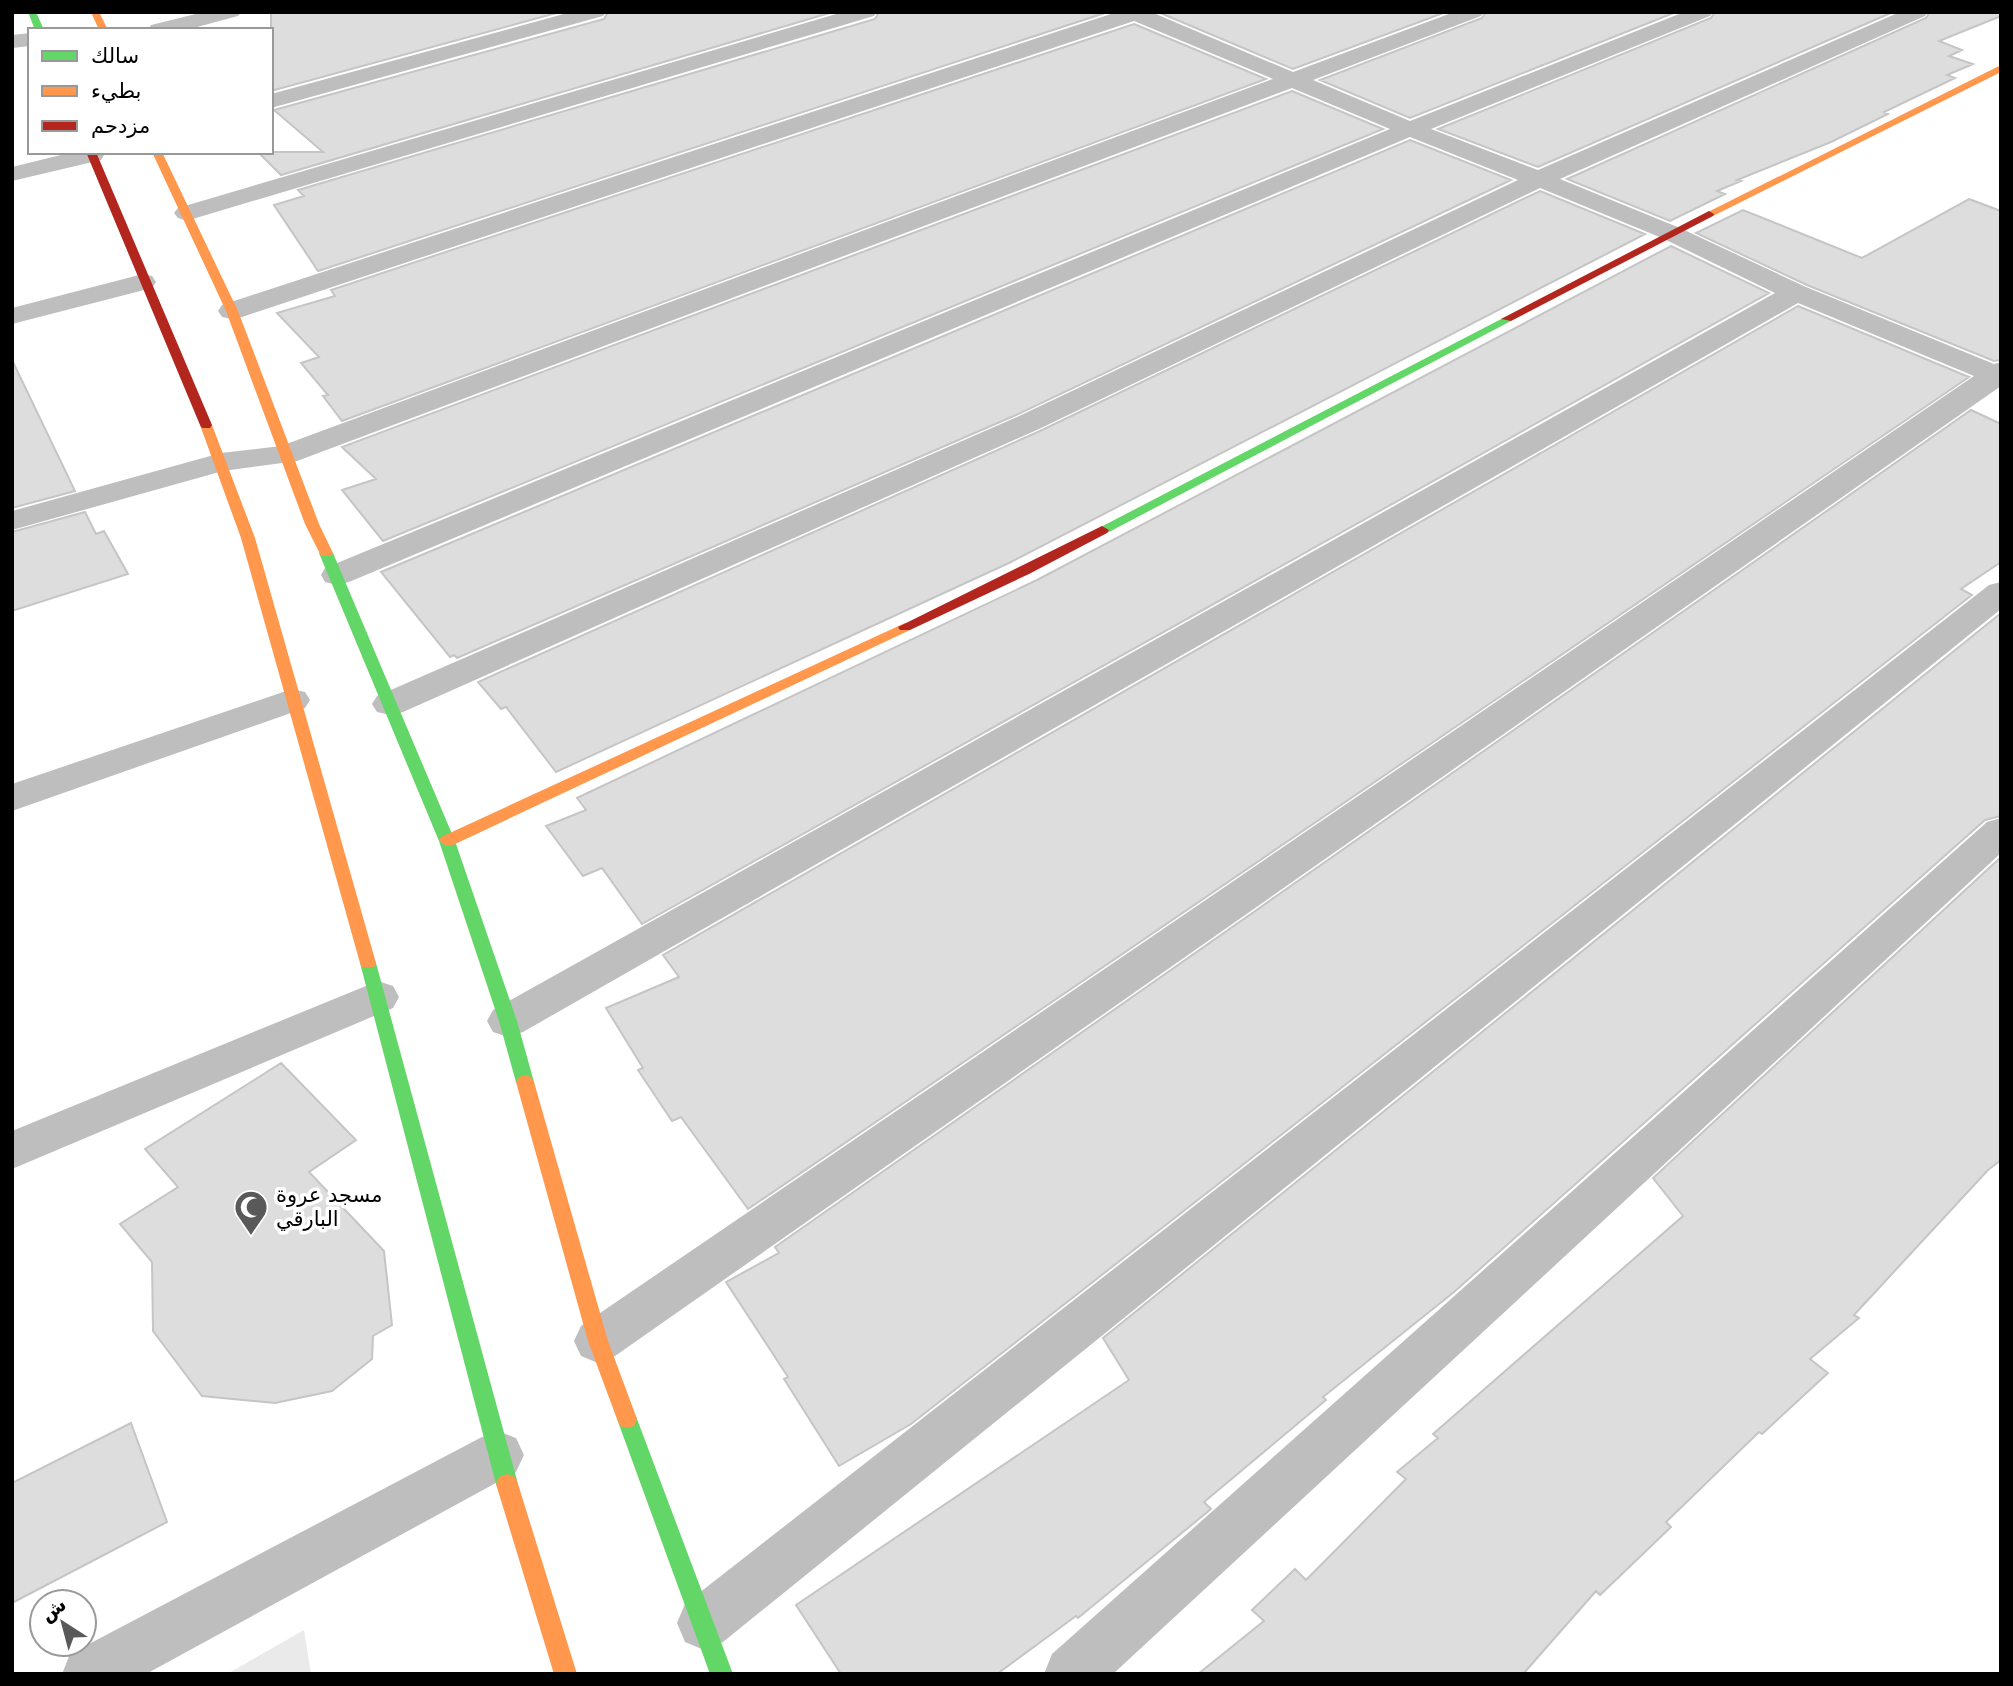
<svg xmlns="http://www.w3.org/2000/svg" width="2013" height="1686" font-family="'DejaVu Sans','Noto Sans Arabic',sans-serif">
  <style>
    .green { fill: #eaeaea }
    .building { fill: #ddd; stroke: #c5c5c5; stroke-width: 2 }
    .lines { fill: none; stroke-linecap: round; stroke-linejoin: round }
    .street { fill: #bebebe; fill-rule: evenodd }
    .fast { fill: #63d668; fill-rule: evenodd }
    .slow { fill: #ff974d; fill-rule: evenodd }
    .jam { fill: #b3261e; fill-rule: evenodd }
    .labels { text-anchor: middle; stroke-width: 7; stroke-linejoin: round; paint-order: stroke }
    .poi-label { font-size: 21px; fill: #000; stroke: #fff; text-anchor: start }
  </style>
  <rect width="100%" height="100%" fill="#fff"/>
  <!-- green -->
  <path class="green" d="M304,1630L311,1674H227Z"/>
  <!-- building -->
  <path class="building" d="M271,12H560L271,91Z
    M608,12H833L281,175L258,152H323L274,110L604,19Z
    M879,12H1108L318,271L274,205L304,196L298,190L875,19Z
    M1158,12H1446L1293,69Z
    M1486,12H1676L1410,118L1320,80L1482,18Z
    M1715,12H1893L1538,167L1438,129L1711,18Z
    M1930,12H2001V16L1939,41L1962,50L1949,56L1973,64L1947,75L1955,78L1884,112L1888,114L1831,142L1737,180L1741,181L1717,191L1725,194L1670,221L1567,179L1926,18Z
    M1134,24L1266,79L342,421L323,396L328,395L301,363L319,357L277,313L335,296L331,290Z
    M1292,91L1383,129L383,541L342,490L376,479L342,447Z
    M1410,140L1511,180L1016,415L457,658L454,655L450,657L381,572Z
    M1540,191L1645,234L1011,562L556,772L506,707L501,709L478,682L1040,431Z
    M1969,199L2001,211V360L1994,361L1807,285L1696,233L1743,210L1862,258Z
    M1671,246L1769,293L642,924L602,868L583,876L546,826L586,810L577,798L1037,580Z
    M1798,306L1969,377L748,1209L681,1117L672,1121L638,1070L643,1068L606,1008L679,977L663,955Z
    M12,360L75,491L12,508Z
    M1971,410L2001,424V562L1961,589L1972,595L911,1424L839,1466L784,1379L788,1377L726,1282L779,1253L775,1247Z
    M85,512L96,534L104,531L128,574L12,611V532Z
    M2001,613V816L1985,820L1454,1292L1323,1397L1326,1400L1204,1502L1211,1509L1078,1618L1076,1616L997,1674H841L796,1605L1129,1380L1103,1338Z
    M2001,857V1160L1988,1170L1854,1315L1859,1318L1810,1359L1828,1373L1762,1434L1759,1432L1666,1522L1671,1527L1600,1595L1596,1591L1523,1674H1198L1264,1621L1252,1610L1295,1569L1306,1580L1406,1479L1397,1472L1438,1438L1433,1434L1683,1216L1653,1178Z
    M281,1063L356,1140L309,1172L384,1251L392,1325L373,1336L372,1359L332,1391L275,1403L202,1396L153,1331L152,1262L120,1224L178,1187L145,1149Z
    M131,1423L167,1522L12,1603V1483Z"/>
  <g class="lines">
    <!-- street -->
    <path class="street" d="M204,12H241L238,16L186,30H148L151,25Z
      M571,12H606L603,16L271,108V94Z
      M843,12H877L874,16L196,218L187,221L178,218L174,213L178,208Z
      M1117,12H1151L1293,72L1454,12H1484L1481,16L1313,80L1410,121L1684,12H1713L1710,16L1431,129L1538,170L1900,12H1928L1925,16L1560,179L1680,228L1806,287L1994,364L2001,362V386L615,1356L598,1363L581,1356L574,1341L581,1326L1974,376L1798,303L523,1032L508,1037L493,1032L487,1021L493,1010L1775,293L1662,238L1540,188L1039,429L403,712L390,715L377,712L372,704L377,696L1017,417L1518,180L1410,137L349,582L337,585L325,582L321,575L325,568L1390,129L1292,88L297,461L223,471L12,530V511L221,453L281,446L1273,79L1134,21L242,317L232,319L222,317L218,311L222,305Z
      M30,33V46L12,48V35Z
      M73,152H102L104,155L101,160L12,181V167Z
      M143,274L152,276L156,282L152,288L12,324V308Z
      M2001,582V609L723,1642L704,1650L685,1642L677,1623L685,1604L1989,585Z
      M292,689L305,692L310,700L305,708L12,811V784Z
      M2001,818V853L1113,1674H1044L1052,1654L1987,822Z
      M378,981L393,986L399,997L393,1008L12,1169V1131Z
      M498,1431L516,1438L524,1455L516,1472L146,1674H62L70,1654L480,1438Z"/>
    <!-- fast -->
    <path class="fast" d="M28,12H36L44,30H35Z
      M1507,316L1511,317V321L1107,533L1102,534L1095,530Z
      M326,549L333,553L455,841L517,1021L534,1082L531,1087L525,1089L519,1087L516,1082L499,1021L439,841L319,553Z
      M368,957L374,959L376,963L518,1484L515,1491L507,1494L499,1491L496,1484L360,963L362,959Z
      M627,1410L634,1412L637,1419L733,1674H710L617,1419L620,1412Z"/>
    <!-- slow -->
    <path class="slow" d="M91,12H99L108,30H99Z
      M2001,65V72L1713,216L1704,214Z
      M152,152H162L238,311L319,524L333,553L331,556H321L305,524L226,311Z
      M206,421L212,425L255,538L376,963L374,967H362L360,963L241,538L200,425Z
      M905,623L910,624L912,627L910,630L453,845L447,846L439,841L441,837Z
      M525,1075L531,1077L534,1082L608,1341L637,1419L634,1426L627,1428L620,1426L617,1419L588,1341L516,1082L519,1077Z
      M507,1474L515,1477L518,1484L577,1674H554L496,1484L499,1477Z"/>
    <!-- jam -->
    <path class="jam" d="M86,152H96L212,425L210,428H202L200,425Z
      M1709,211L1714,214L1713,216L1511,321L1501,319Z
      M1102,526L1109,530L1107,533L1029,574L910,630H900L898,627Z"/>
  </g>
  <!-- icons -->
  <defs>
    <symbol id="mosque-pin" viewBox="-11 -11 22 30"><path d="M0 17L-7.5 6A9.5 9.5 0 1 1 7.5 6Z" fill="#595959" stroke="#fff"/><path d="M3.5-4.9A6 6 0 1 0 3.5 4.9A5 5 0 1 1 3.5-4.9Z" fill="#fff"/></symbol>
  </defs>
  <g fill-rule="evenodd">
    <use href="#mosque-pin" x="232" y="1188" width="38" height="52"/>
  </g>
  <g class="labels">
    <!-- poi labels -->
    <g class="poi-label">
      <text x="276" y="1202">مسجد عروة<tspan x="276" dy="24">البارقي</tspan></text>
    </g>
  </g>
  <!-- border -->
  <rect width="2013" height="1686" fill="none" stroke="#000000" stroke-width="28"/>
  <!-- legend -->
  <rect x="28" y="28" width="245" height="126" fill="#ffffff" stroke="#999999" stroke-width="2"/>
  <rect x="42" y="51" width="35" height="10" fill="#63d668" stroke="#999999" stroke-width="2"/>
  <text x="91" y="63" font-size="21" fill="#000000">سالك</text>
  <rect x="42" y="86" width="35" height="10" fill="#ff974d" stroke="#999999" stroke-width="2"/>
  <text x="91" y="98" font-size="21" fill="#000000">بطيء</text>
  <rect x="42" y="121" width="35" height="10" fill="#b3261e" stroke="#999999" stroke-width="2"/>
  <text x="91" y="133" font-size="21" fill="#000000">مزدحم</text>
  <!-- north arrow -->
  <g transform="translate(63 1623) rotate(324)"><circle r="33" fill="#ffffff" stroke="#999999" stroke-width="2"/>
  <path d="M0-5L12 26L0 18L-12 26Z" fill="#595959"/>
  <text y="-10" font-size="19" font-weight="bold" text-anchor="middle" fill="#000000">ش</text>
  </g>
</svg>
